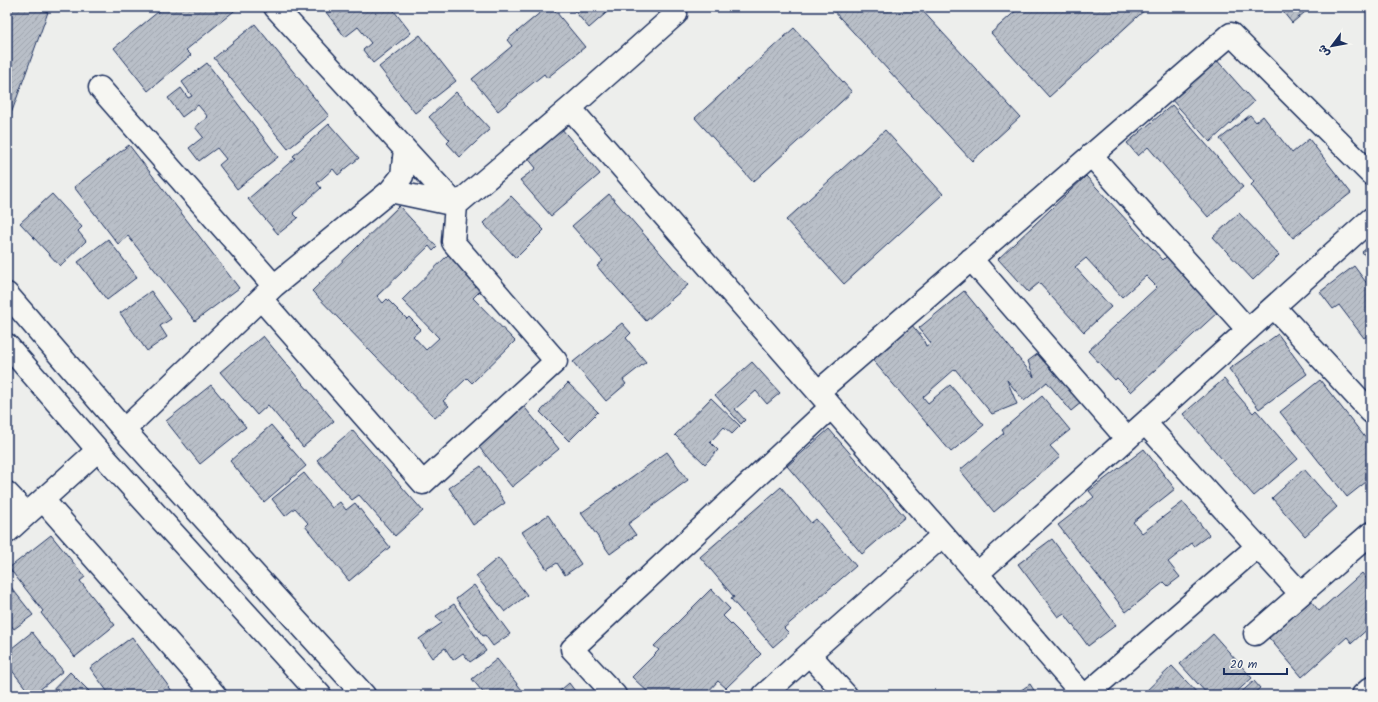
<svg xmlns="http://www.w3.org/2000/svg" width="1378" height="702" font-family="Kalam,'Playpen Sans Arabic',sans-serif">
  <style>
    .building { fill: url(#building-hatch); stroke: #1b2f5e }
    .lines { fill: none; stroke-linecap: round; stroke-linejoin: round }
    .street-casing { stroke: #1b2f5e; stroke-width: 25 }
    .secondary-casing { stroke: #1b2f5e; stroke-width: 25 }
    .street { stroke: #f6f6f2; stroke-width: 22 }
    .secondary { stroke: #f6f6f2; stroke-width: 22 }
  </style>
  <defs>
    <pattern id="building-hatch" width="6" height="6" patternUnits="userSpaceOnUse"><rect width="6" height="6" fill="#b9bfc8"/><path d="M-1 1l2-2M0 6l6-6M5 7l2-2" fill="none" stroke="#9ea4ae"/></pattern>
  </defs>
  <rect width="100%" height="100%" fill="#edeeec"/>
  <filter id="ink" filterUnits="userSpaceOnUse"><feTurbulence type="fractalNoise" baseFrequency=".025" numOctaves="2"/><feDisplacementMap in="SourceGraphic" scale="8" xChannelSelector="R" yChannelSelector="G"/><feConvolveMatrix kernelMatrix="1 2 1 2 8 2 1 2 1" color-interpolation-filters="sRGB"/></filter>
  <g filter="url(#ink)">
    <!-- building -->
    <path class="building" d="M7,7H32L48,12L7,125Z
      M164,7H239L186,50L191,55L148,91L114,48Z
      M322,7H391L411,33L373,63L363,50L371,43L358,27L345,37Z
      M547,7H552L585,47L547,78L544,74L498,111L472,79L512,46L507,40Z
      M571,7H613L589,28Z
      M830,7H919L1020,117L972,161Z
      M1020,7H1148L1049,97L991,33Z
      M1279,7H1311L1292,23Z
      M255,24L329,116L288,149L214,58Z
      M794,28L852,92L753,182L695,118Z
      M420,35L456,81L415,113L379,67Z
      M1214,57L1254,102L1210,142L1170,98Z
      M207,63L278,157L237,189L219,165L226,159L217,148L199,161L189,148L203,137L195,127L208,117L198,105L182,117L168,98L181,88L188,98L192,96L182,82Z
      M456,92L490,129L460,157L447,143L450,140L429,117Z
      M1172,105L1243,187L1208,217L1148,147L1138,156L1127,143Z
      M1250,115L1256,122L1263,116L1292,153L1309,139L1351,193L1293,238L1251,185L1254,182L1220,139Z
      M329,124L359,158L338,175L333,169L317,183L321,188L293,213L298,218L278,234L248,199L295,158L293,156Z
      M561,128L600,174L551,216L520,180L536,168L527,157Z
      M885,130L943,194L844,284L786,220Z
      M129,145L239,288L195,321L128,236L118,244L74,187Z
      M1086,176L1163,260L1167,256L1218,312L1131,392L1117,378L1115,380L1088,351L1157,287L1146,276L1122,297L1086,258L1075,267L1111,307L1084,332L1039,283L1028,292L998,259Z
      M52,194L82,227L78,231L86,241L60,266L20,223Z
      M609,194L688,285L646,321L608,278H607L597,266L603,261L572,226Z
      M511,196L544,230L516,258L483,223Z
      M399,206L437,247L433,251L429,246L377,296L383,303L387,299L407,319L409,317L421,329L413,336L426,350L439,338L402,300L450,253L483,288L473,298L515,341L472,383L467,378L443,401L449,406L435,418L312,291Z
      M1239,213L1279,255L1253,280L1213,237Z
      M108,239L137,277L107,300L78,262Z
      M1371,245V262L1362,252Z
      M1354,266L1371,289V339L1368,335L1364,338L1339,305L1333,309L1320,292Z
      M151,291L171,319L160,326L167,337L147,351L120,313Z
      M964,291L1034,377L1028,361L1040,352L1082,402L1071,411L1047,382L1024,401L1007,380L1017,404L992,414L955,369L923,397L928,403L950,385L984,425L951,452L870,357L910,323L922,337L926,346L931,343L919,328Z
      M622,323L631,333L626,338L646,362L623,380L626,384L606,401L573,362Z
      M1278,334L1307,374L1259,409L1229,369Z
      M263,336L334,421L303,447L268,405L257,415L220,372Z
      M752,362L780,393L767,404L756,391L735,409L745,420L741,424L715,395Z
      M1224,379L1253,413L1256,410L1298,459L1254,496L1183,414Z
      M1320,380L1371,445V478L1347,497L1280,412Z
      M568,383L598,412L569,441L540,412Z
      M211,385L246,427L200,464L166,421Z
      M1042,396L1070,430L1050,446L1060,457L994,512L960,470L1004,433L1002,430Z
      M711,398L740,426L732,434L724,427L710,442L718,450L705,464L675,435Z
      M521,403L559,449L512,487L474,441Z
      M271,425L306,466L264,502L230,461Z
      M829,429L905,517L862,554L787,466Z
      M352,430L423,511L395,536L359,495L352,500L317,460Z
      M1144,449L1175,489L1133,522L1142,533L1183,502L1209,535L1194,546L1192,543L1168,562L1180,577L1168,586L1164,582L1126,612L1058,525L1094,497L1089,491Z
      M667,452L688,480L628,524L636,535L610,554L581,513Z
      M481,466L505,503L473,525L449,488Z
      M1304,469L1337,507L1305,536L1272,498Z
      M304,473L332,508L340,502L346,510L355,503L390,547L349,581L305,526L308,523L295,508L285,516L272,499Z
      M781,487L811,523L816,519L856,566L784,628L789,633L773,647L731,599L734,597L700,557Z
      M548,515L581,564L565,575L557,563L547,569L522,532Z
      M51,535L85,577L80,581L115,625L75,657L41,613L43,611L9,568Z
      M1052,539L1116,625L1088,646L1064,613L1058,617L1018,564Z
      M498,558L527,595L505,612L476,576Z
      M1362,573L1371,584V626L1352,643L1347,637L1302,677L1269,638L1311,601L1319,611Z
      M7,582L33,615L14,629L7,620Z
      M474,585L510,634L493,646L485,635L483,636L456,599Z
      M711,589L730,609L723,616L761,654L726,688L718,681L705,695H651L632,677L659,650L654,646Z
      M454,604L486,651L470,662L463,653L453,660L445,648L432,658L419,639L442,623L436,616Z
      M32,632L63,671L33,695H31L7,664V652Z
      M1213,634L1252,678L1233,695H1208L1180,664Z
      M132,637L175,695H110L90,668Z
      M497,659L526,695H485L472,679Z
      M1172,666L1199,695H1142Z
      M70,672L93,695H48Z
      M1254,681L1260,688L1252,695H1238Z
      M569,683L578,695H555Z
      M1030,684L1037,695H1014Z"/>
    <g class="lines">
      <defs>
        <path id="street" d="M275,7L456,205
          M100,88L274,286
          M570,108L1083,695
          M1091,155L1248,330
          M390,191L456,205
          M971,259L1127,439
          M261,299L423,483L556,361L453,242L456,205L570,108L676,14L675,7
          M1274,307L1371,412
          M818,392L1231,34L1371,174
          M1145,423L1301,594
          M124,430L274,286L390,191L402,176L405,149
          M7,493L27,514
          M43,500L215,695
          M7,532L98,450
          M977,574L1371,219
          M1255,634L1371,533
          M809,654L943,535
          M615,695L572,649L831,407
          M764,695L809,654L846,695
          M1086,695L1258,546"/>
        <path id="secondary" d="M7,294L124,430L364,695
          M7,345L98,450L320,695
          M1363,695L1371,688"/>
      </defs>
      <!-- street casing -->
      <use href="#street" class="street-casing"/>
      <!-- secondary casing -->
      <use href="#secondary" class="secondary-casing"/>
      <!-- street -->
      <use href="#street" class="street"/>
      <!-- secondary -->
      <use href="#secondary" class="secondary"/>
    </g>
  </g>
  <!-- margin -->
  <rect width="1378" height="702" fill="none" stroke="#f6f6f2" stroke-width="24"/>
  <rect x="12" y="12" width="1354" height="678" fill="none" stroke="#1b2f5e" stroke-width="1.5" filter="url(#ink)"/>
  <!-- north arrow -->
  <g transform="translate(1332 46) rotate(238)" stroke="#f6f6f2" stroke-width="3" paint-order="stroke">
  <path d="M0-3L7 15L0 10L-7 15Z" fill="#1b2f5e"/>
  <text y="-6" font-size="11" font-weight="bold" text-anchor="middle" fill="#1b2f5e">ش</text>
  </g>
  <!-- scale -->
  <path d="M1224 668v6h63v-6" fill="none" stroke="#1b2f5e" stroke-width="2"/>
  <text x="1230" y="668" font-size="12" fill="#1b2f5e" stroke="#f6f6f2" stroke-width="3" paint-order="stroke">20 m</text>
</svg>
